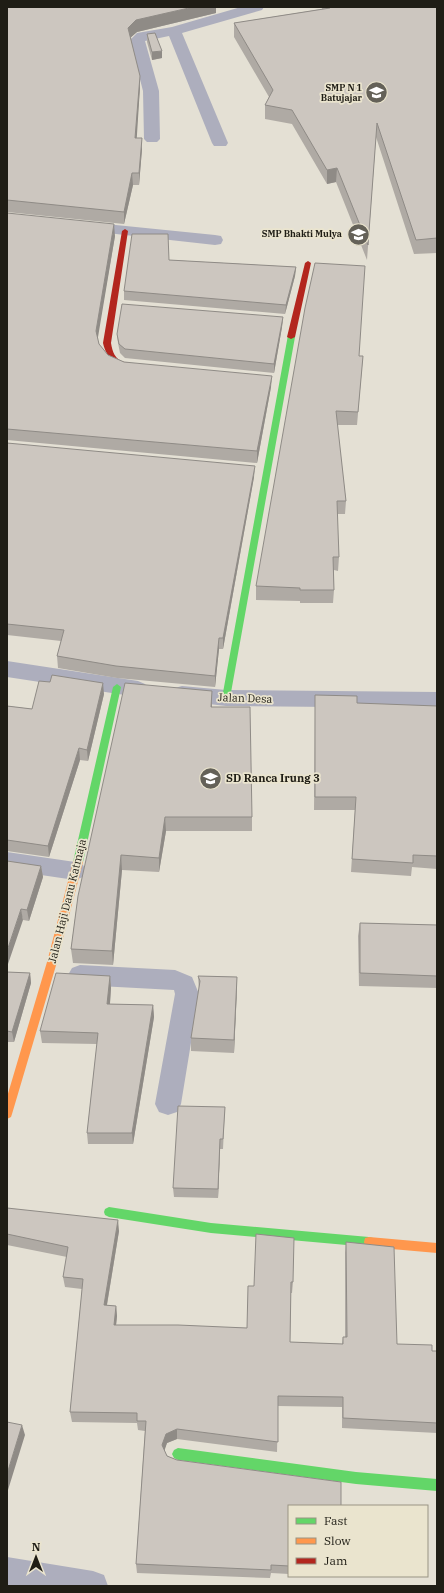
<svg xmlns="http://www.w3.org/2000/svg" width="444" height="1593" font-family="'IBM Plex Serif',serif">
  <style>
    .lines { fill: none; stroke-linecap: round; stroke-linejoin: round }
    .street { fill: #adaebd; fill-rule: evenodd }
    .fast { fill: #63d668; fill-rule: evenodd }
    .slow { fill: #ff974d; fill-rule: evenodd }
    .jam { fill: #b3261e; fill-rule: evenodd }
    .wall { fill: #afaaa4 }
    .shaded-wall { fill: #8f8b86 }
    .building { fill: #ccc6bf; stroke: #8f8b86 }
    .labels { text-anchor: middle; stroke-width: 3.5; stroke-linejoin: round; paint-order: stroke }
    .far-poi-label { font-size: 9px; font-weight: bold; fill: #1f1d15; stroke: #eae4ce; text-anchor: end }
    .street-label { font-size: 11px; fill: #1f1d15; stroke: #eae4ce }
    .poi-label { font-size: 11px; font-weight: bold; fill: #1f1d15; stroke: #eae4ce; text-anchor: start }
  </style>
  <rect width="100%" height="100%" fill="#e4e0d4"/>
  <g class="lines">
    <!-- street -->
    <path class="street" d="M241,7H264L262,10L182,33L228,143L226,146H214L212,143L169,36L145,41L159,91L160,139L157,142H147L144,139L143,91L130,40L137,33L172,27Z
      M86,222L215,235L221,236L223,240L221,244L215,245L80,230L78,227L80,224Z
      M7,661L138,681L145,684L148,689L145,694L138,697L7,677Z
      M182,686L226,690L437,692V708L226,706L175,700L172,694L175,688Z
      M7,852L75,862L83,865L86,871L83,877L75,880L7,870Z
      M80,965L175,970L192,977L199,994L181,1104L177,1112L168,1115L159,1112L155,1104L175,994L174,990L80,985L72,982L68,975L72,968Z
      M7,1557L93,1571L104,1575L108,1586H7Z"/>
    <!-- fast -->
    <path class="fast" d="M288,335H291L295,337L230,698L226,701L222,698Z
      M117,684L121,687L83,862L81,865H75L73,862L113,687Z
      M109,1207L211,1223L369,1237L373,1238L374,1242L373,1246L369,1247L211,1233L109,1217L105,1215L104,1212L105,1209Z
      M178,1448L356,1472L437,1479V1491L356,1484L178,1460L174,1458L172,1454L174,1450Z"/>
    <!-- slow -->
    <path class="slow" d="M78,858L81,859L83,862L57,962L12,1114L11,1117L7,1119V1097L47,962L73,862L75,859Z
      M369,1237L437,1243V1253L369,1247L365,1246L364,1242L365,1238Z"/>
    <!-- jam -->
    <path class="jam" d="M125,229L128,231L111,343C114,363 123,362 140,365V369C121,372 107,361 103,343L122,231Z
      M308,261L311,263L295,337L291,339L287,337L305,263Z"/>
  </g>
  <!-- wall -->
  <path class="wall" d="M7,7L216,13L137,32L131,37L140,87L136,138L142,149L139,185H133L124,224L7,212Z
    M322,7H437V253L414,254L376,137L367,260L336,182L327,184L292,124L265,119V105L269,97L234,37V23L322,9Z
    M147,34L162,58L152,60L147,42Z
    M7,213L115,236L97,338L99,344L108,355L124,362L271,387L257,463L7,440Z
    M169,260L296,267L295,276L285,314L124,300V291Z
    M283,317L282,327L274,373L125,358L120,353L118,343L117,334Z
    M359,356H363L357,425H337L346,501L345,514H337L339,557L338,571L334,570V590L333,603H300V601L256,600V586Z
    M7,443L254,477L223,649H219L215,687L117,678L58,668L57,656L61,641L7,635Z
    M104,694L88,761L80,760L49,857L7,851V706L32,709Z
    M315,695L357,703L437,706V869L412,867L411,876L351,872L355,810H314L315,708Z
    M212,707L252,817V831H166L159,872L122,870L113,965L73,963L71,949L78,896Z
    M7,861L41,866L43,877L29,921L23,920Z
    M360,923L437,925V988L359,986L358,936Z
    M7,972L30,973L31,983L14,1042H7Z
    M110,976L111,988L110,1004L153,1005L154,1017L133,1144H88L87,1133L97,1044L42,1043L40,1031Z
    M198,976L237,977L234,1053L191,1051V1038L199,990Z
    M225,1107L223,1149H220L218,1198L174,1197L173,1188Z
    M7,1208L119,1231L107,1305L116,1306L117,1316L116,1325L247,1328L254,1286L293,1282L292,1293H291L290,1342L342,1344L343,1337H345V1253L346,1242L397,1344L432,1351H437V1433L342,1428V1407L278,1406L277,1452L177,1439L167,1443L164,1450L167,1456L289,1506V1574L271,1573L270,1578L137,1573L136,1564L145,1431L138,1430L137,1423L72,1422L70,1412L82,1289L65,1287L63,1277L67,1257L7,1245Z"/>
  <!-- shaded-wall -->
  <path class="shaded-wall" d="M193,7H216V13L137,32L129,39L128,28L136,20Z
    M162,51V58L152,60V52Z
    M140,76V87L136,150L135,138Z
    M142,138V149L139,185V173Z
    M337,168L336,182L327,184V170Z
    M132,173L133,185L124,224V212Z
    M114,224L115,236L97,343L96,331Z
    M296,267L295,276L285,314L286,305Z
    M283,317L282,327L274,373V364Z
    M272,376L271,387L257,463V451Z
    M255,466L254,477L223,649V638Z
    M219,638V649L215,687V676Z
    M103,683L104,694L88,761L87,750Z
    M212,691V706L211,721V707Z
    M79,748L80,760L49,857L48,846Z
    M165,817L166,831L159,872V858Z
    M121,855L122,870L113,965L112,951Z
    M41,866L43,877L29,921L27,910Z
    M21,909L23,920L7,967V951Z
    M30,973L31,983L14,1042L12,1032Z
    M110,976L111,988L109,1016L107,1004Z
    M237,977V990L234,1053V1040Z
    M153,1005L154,1017L133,1144L132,1133Z
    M220,1139V1149L218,1198V1189Z
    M118,1220L119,1231L105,1316L104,1305Z
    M116,1306L117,1316L115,1335L114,1325Z
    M22,1425L25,1435L8,1490L7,1487V1474Z
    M177,1429V1439L167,1443L163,1455L162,1445L166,1434Z"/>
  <!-- building -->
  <path class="building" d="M7,7H193L136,20L128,28L140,76L135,138H142L139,173H132L124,212L7,200Z
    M329,7H437V238L416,240L377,123L368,245L337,168L327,170L292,110L265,105L273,90L234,23L330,8Z
    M155,33L162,51L152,52L147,34Z
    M7,213L114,224L96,331L99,344L108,355L124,362L272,376L257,451L7,429Z
    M132,234H168L169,260L296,267L286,305L124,291Z
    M315,263L365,266L359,356H363L358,412L336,411L346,501H337L339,557H333L334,590H300V588L256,586L305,308Z
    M122,304L283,317L274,364L125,349L119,344L117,334Z
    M7,443L255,466L223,638H219L215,676L116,666L57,656L64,630L7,624Z
    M52,675L103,683L87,750L79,748L48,846L7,840V706L32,709L39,681L50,682Z
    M125,683L212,691L211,707H250L252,817H165L159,858L121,855L112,951L71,949L78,896Z
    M315,695L357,696V703L437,706V856L413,855V863L352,859L356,797H315Z
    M7,861L41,866L27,910L21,909L7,951Z
    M360,923L437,925V976L360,973Z
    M7,972L30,973L12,1032L7,1031Z
    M56,973L110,976L107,1004L153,1005L132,1133H87L98,1033L40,1031Z
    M198,976L237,977L234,1040L191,1038L200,981Z
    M178,1106L225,1107L223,1139H220L218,1189L173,1188Z
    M7,1208L118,1220L104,1305L116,1306L114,1325H178L247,1328L248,1286H254L256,1234L294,1238L293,1282H291L290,1342L343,1344V1337H347L346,1242L394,1247L397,1344L432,1345V1351H437V1423L343,1418V1397L278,1396V1442L177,1429L166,1434L162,1445L167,1456L177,1460L341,1482V1506H289V1566L271,1565V1570L136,1564L146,1421H137V1413L70,1412L83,1279L63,1277L68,1247L7,1234Z
    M7,1422L22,1425L7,1474Z"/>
  <!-- icons -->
  <defs>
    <symbol id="school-disc" viewBox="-11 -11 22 22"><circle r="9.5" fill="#646158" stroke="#eae4ce"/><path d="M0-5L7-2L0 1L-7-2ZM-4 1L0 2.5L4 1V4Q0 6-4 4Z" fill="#fff"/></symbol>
  </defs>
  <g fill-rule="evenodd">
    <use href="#school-disc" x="364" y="80" width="25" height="25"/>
    <use href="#school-disc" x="346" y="222" width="25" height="25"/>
    <use href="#school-disc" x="198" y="766" width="25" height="25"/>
  </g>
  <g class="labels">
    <!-- far-poi labels -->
    <g class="far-poi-label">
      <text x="362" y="91">SMP N 1<tspan x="362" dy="10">Batujajar</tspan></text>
      <text x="342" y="237">SMP Bhakti Mulya</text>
    </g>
    <!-- street labels -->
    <g class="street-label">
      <text transform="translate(245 698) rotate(2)" y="4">Jalan Desa</text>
      <text transform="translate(67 901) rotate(-76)" y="4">Jalan Haji Danu Katmaja</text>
    </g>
    <!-- poi labels -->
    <g class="poi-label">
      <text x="226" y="782">SD Ranca Irung 3</text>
    </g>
  </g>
  <!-- border -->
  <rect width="444" height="1593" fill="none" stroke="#1f1d15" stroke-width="16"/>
  <!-- legend -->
  <rect x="288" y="1505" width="140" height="72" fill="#eae4ce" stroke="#999484"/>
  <rect x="296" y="1518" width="20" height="6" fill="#63d668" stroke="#999484"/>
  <text x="324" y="1525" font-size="12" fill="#1f1d15">Fast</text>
  <rect x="296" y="1538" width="20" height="6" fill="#ff974d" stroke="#999484"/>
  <text x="324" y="1545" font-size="12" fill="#1f1d15">Slow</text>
  <rect x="296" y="1558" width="20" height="6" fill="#b3261e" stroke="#999484"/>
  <text x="324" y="1565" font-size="12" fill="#1f1d15">Jam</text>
  <!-- north arrow -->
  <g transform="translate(36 1557)" stroke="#eae4ce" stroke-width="3" paint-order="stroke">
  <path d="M0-3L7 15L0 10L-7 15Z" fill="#1f1d15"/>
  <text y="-6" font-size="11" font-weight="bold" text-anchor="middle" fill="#1f1d15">N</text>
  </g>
</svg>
